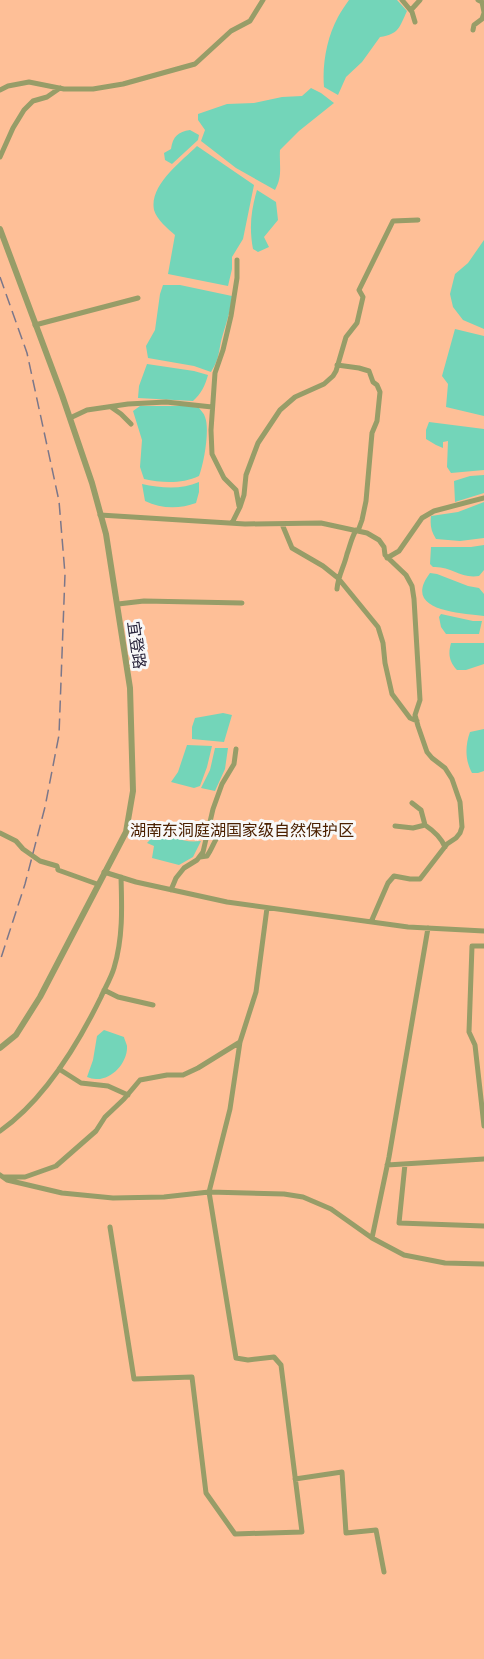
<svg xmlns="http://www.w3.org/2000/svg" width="484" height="1659" font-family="Manrope,'Noto Sans SC',sans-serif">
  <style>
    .green { fill: #febf97 }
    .water { fill: #73d5b9 }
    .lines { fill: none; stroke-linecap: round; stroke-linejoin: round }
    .minor { stroke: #979d68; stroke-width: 5 }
    .tertiary { stroke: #979d68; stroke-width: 6 }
    .rail { stroke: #7b778a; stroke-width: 1.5; stroke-dasharray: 12 6; stroke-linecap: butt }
    .labels { text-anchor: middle; stroke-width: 6; stroke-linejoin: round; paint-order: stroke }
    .street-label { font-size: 16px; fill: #2a253c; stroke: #f8f8f8 }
    .park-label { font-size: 16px; fill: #4b2000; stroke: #f8f8f8 }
  </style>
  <rect width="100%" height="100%" fill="#ebe9f6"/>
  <!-- green -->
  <path class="green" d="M0,0H484V1659H0Z"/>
  <!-- water -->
  <path class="water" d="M349,0H397L407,11C399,28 399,34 380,37L362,62L346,77L338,95L324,87C322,64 327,37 338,17C341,11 345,6 349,0Z
    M311,88L321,93L334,103L299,131L280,150C279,165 283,176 275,190L236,168L201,141L205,130L198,120V114L227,104L254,103L282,97L302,96Z
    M190,130L199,135L198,140L172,164L165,160L164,153L171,149C173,136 178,132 190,130Z
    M197,146L254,185L243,239L232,257V269L228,286L168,274L175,235C168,229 157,220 154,210C149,185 182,161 197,146Z
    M257,190L276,202L278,220L264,237L269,247L258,252L253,249C249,228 251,210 257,190Z
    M484,240V329L463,320L453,307L450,294L455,274L468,263Z
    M163,285H180L232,296C231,309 227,321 223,334C218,350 221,356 211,372L194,366L148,358L146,346L155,330L160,294Z
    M455,329L484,336V416L446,407L448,384L442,376Z
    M147,364L194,371L208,375C205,386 201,394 193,401L138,398L139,386Z
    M140,406H187L199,408C201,411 204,413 205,417C210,429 204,463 199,476C182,484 162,483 144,479L140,467L142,440L133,411Z
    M429,422L484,429V470L451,473L447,467L448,441L443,442V448L436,445L426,439V430Z
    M484,475V493L455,502L454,481L470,476Z
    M199,482V492L196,503C180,509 161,509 145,501L142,484C161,488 181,490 199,482Z
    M484,502V538L460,541L436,539C431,531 430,525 431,516L458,512Z
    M484,545V570L479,576C460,579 452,566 433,567L430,564L431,547H471Z
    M430,573L437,574L468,586L479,588L484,594V616C460,613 401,611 430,573Z
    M441,614L473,621H482L479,634H446L441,627L439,617Z
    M451,643H484V664L466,670H457C449,661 448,654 451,643Z
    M223,713L232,715L224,742L192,739V727L195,718Z
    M484,729V771L478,773H472C465,760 465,746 470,732Z
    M187,745L212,746L207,767L200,786L194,788L171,782L178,772Z
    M215,748H228L225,769L215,791L201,788L210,770Z
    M160,829C174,838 183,843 201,841L193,857L179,865L152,858L154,846L147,843Z
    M104,1030L124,1037C124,1038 127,1045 127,1046C128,1062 112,1080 96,1079C93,1079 90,1078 87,1077L93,1060L97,1036Z"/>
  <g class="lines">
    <!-- minor -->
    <path class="minor" d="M402,0L412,12L415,22
      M478,0L482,2L484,12
      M411,10L420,0
      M473,30L474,25L482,19L484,13
      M0,90L8,86L29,82L64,89H93L123,84L195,64L231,31L250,21L263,0
      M0,157L13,128L24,110L33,101L47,97L60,88
      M237,260V278L231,316L223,350L215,373L211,430L212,454L224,478L236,490L239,506
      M35,325L138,298
      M337,365L359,368L369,371L373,382L377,385L380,392L377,421L372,433L366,501L362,520L358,531
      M111,407L121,414L131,424
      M70,418L87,410L128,404L166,402L212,407
      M100,515L245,524L321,523L367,533L379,540L384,547L385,555L406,575L412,586L414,599L420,700L415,715L418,726L427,752L432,758L445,768L452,779L460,802L462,827L460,833L456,838L447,844L420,879H410L394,876L388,883L371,922
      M232,523L240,507L244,495L246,475L258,443L280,410L295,397L324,384L333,376L336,371L346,337L357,323L363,297L359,290L393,221L418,220
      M282,524L292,548L323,566L338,578L378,627L383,643L385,663L392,694L410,718L417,721
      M387,558L399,551L422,518L434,511L484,498
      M337,589C338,576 344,567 347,554C350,546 351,539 356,530
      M118,604L144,601L242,603
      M412,803L421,810L425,825C434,831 441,837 445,847
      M395,826L413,828L425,825
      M0,833L16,841L23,849L40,861L57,866L58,870L97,884
      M200,857L207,856C217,842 216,824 240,832
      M104,872L136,882L227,902L408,927L484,931
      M171,890L176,878L184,868L197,860L203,852L213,809L222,784L234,764L236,749
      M428,928L389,1157L372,1238L404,1255L445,1263L484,1264
      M484,946H472L469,1032L475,1045L484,1126
      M104,990L118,997L153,1005
      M59,1069L81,1083L108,1086L128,1095
      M0,1131C43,1101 78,1044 101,997C105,988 111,978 114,968C123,938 122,908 121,877
      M405,1164L399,1223L484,1226
      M387,1165L484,1159
      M0,1175L7,1180L62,1193L113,1198L164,1197L209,1192L284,1194L303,1197L331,1209L372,1238
      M4,1177H25L56,1166L96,1131L105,1117L124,1099L140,1080L167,1075H183L198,1068L240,1042
      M110,1227L134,1379L192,1377L206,1493L235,1534L302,1532L281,1365L274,1357L248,1360L236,1358L209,1192L230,1109L240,1042L256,992L267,908
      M295,1479L342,1472L346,1533L376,1530L384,1572"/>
    <!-- tertiary -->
    <path class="tertiary" d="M0,229L62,395L92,483L106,534L130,688L133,791L126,832L40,997L16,1035L0,1048"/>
    <!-- rail -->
    <path class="rail" d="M0,277L27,353L59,501L65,574L59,735L45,807L25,884L0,961"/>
  </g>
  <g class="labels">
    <!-- street labels -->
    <g class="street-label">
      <text transform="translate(137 645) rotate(82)" y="6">宜登路</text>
    </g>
    <!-- park labels -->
    <g class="park-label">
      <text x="242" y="836">湖南东洞庭湖国家级自然保护区</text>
    </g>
  </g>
</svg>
